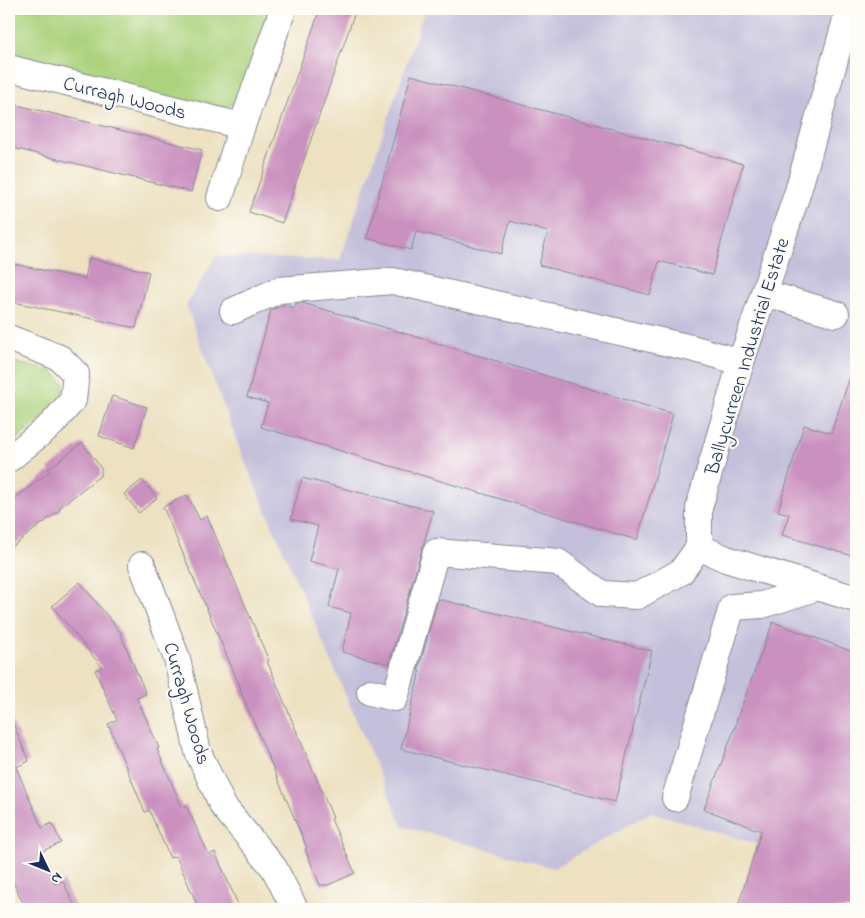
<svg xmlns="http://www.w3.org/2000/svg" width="865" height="918" font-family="'Indie Flower',sans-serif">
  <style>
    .industrial { fill: #c4c0db }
    .green { fill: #abd27c; stroke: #63806d }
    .building { fill: #ca91c0 }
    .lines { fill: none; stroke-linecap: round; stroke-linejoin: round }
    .minor-casing { stroke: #848890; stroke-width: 28 }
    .minor { stroke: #fff; stroke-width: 26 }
    .labels { text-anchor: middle; stroke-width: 4.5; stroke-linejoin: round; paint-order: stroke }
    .street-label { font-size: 20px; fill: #1b2f5e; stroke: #fdfcf7 }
  </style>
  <rect width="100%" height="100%" fill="#fdfcf7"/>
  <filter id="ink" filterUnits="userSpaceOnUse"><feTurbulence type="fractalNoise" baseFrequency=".02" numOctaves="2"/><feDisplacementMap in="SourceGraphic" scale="10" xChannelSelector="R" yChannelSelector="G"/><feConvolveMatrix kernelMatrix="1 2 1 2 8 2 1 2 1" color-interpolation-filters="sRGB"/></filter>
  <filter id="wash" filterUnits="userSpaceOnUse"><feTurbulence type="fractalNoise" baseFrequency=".0096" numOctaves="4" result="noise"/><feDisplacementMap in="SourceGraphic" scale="20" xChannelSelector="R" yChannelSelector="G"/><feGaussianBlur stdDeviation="1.12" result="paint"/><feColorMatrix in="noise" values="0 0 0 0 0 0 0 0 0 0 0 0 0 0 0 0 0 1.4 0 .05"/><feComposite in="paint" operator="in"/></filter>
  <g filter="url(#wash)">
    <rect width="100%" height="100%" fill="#ede1c1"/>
    <!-- industrial -->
    <path class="industrial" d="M425,9H856V874L651,812L554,868L402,826L240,450L186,305L216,256L340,260Z"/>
    <!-- green -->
    <path class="green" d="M14,9H273L237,102L213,112L9,57V11Z
      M9,361L53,372L64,383L61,403L9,445Z"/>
    <g id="blocks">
      <!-- building -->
      <path class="building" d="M320,9H356L282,223L249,212Z
        M411,75L743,164L712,275L659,261L650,295L539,265L548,232L510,221L501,254L416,231L411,250L367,238Z
        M9,103L202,150L191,192L9,147Z
        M89,258L149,272L136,328L9,301V263L85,279Z
        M303,303L673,414L637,540L261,427L268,403L247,397L271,310L284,305L295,308L296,304Z
        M853,368H856V557L782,535L789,514L778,511L804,425L831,433Z
        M112,396L147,407L134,448L99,436Z
        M82,443L101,468V475L59,508L60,510L9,549V503L50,471L48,469Z
        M302,478L433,511L389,664L342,652L351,613L329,607L339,569L309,561L318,526L291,519Z
        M142,480L157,498L139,513L124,494Z
        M187,495L200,520L207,516L269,661H267L333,818L331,819L355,873L328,885H320L305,849L307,848L240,690L241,689L163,507Z
        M80,582L122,634L121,635L146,694L137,698L159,748L157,749L182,807L186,805L209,855L215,852L240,909H199L176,856L170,858L149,810L145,812L108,724L117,720L95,670L102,667L52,606Z
        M438,599L652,651L615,802L401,749L420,671H418Z
        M773,622L856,653V909H748L738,906L761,831L704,809L737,722L736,721Z
        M9,714L29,761L16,767L42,828L52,823L61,843L40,852L55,884L63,881L76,909H26L9,873Z"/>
    </g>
  </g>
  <g filter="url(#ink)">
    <use href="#blocks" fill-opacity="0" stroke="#848890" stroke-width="1"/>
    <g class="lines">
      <defs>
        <path id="minor" d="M849,9L798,191L741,362L699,508V547L726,559L856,599
          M9,68L242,126
          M220,198L242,126L283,9
          M764,293L836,314
          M233,311L279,290L393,281L691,348L741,362
          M9,338L60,358L76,374L73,400L52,424L9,459
          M142,565L177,659L198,752L223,806L274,868L295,909
          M370,692L395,698L436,552L558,562L602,594L637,596L681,572L699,547
          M675,798L732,607L762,605L818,587"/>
      </defs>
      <!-- minor casing -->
      <use href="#minor" class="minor-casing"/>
      <!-- minor -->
      <use href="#minor" class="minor"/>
    </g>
  </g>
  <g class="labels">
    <!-- street labels -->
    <g class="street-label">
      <text transform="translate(125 97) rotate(14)" y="7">Curragh Woods</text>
      <text transform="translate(746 356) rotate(-73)" y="7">Ballycurreen Industrial Estate</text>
      <text transform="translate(188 703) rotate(74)" y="7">Curragh Woods</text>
    </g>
  </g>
  <!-- margin -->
  <rect width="865" height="918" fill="none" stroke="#fdfcf7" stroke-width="30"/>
  <!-- north arrow -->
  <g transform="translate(48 870) rotate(133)" stroke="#fdfcf7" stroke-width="4" paint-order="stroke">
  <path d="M0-4L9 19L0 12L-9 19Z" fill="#1b2f5e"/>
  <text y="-8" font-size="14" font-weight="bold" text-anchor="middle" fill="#1b2f5e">N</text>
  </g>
</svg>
